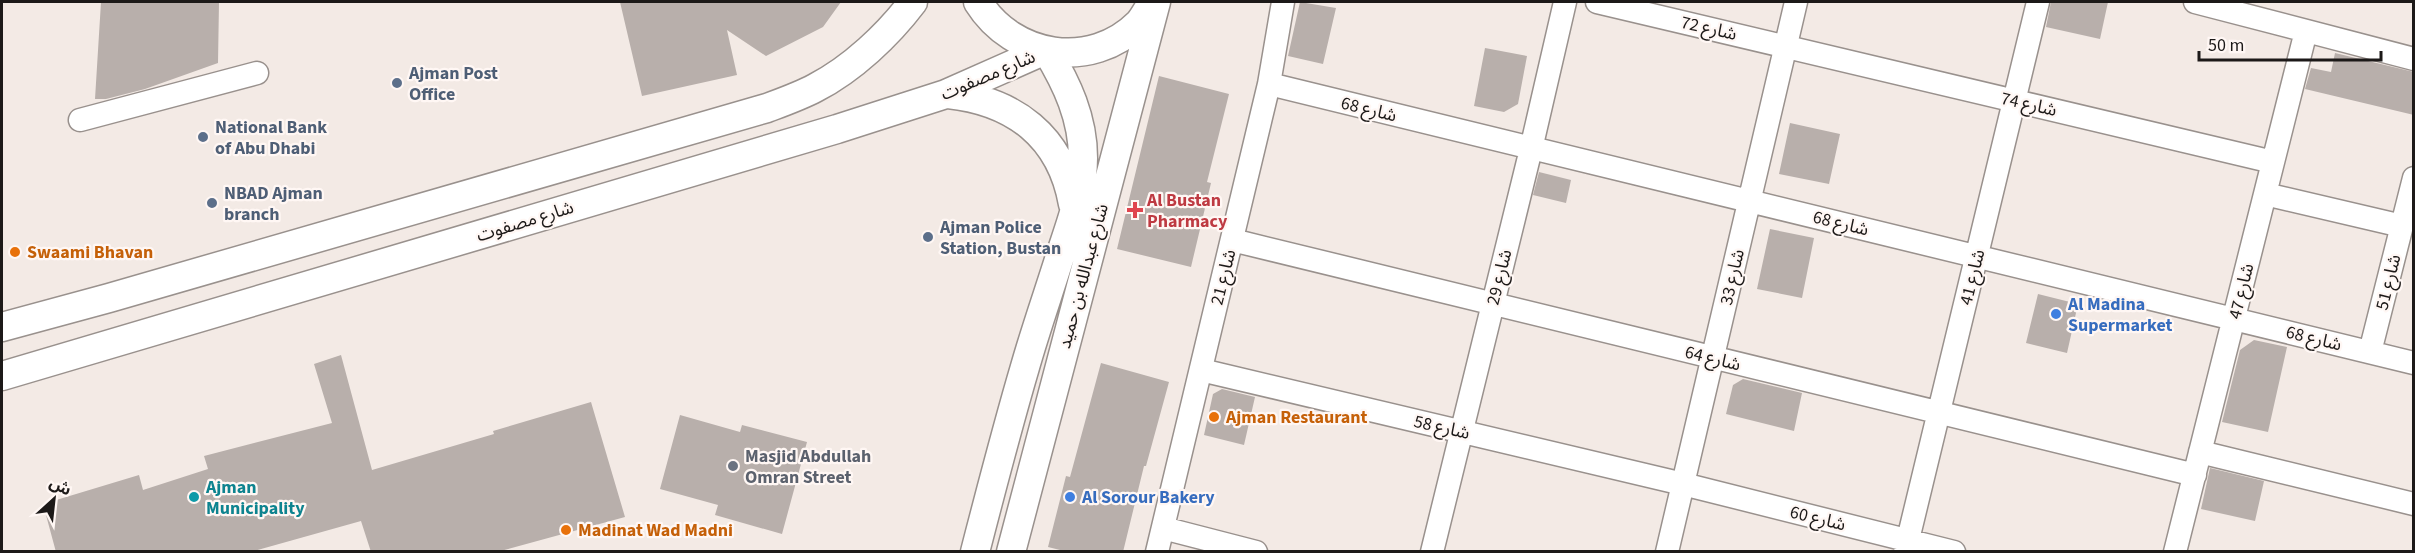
<svg xmlns="http://www.w3.org/2000/svg" width="2415" height="553" font-family="'Source Sans 3','Noto Sans Arabic',sans-serif">
  <style>
    .building { fill: #b8afab }
    .lines { fill: none; stroke-linecap: round; stroke-linejoin: round }
    .minor-casing { stroke: #99918d; stroke-width: 25 }
    .tertiary-casing { stroke: #99918d; stroke-width: 31 }
    .minor { stroke: #fff; stroke-width: 22 }
    .tertiary { stroke: #fff; stroke-width: 28 }
    .service-dot { fill: #5c6f8a; stroke: #fff7f4; stroke-width: 2 }
    .health-dot { fill: #e0444e; stroke: #fff7f4; stroke-width: 2 }
    .food-dot { fill: #e8710a; stroke: #fff7f4; stroke-width: 2 }
    .shop-dot { fill: #3f7fe0; stroke: #fff7f4; stroke-width: 2 }
    .worship-dot { fill: #6b7280; stroke: #fff7f4; stroke-width: 2 }
    .culture-dot { fill: #0f9aa8; stroke: #fff7f4; stroke-width: 2 }
    .labels { text-anchor: middle; stroke-width: 4.5; stroke-linejoin: round; paint-order: stroke }
    .street-label { font-size: 18px; fill: #1c1918; stroke: #fff7f4 }
    .service-label { font-size: 18px; font-weight: bold; fill: #4e5e75; stroke: #fff7f4; text-anchor: start }
    .health-label { font-size: 18px; font-weight: bold; fill: #be3a42; stroke: #fff7f4; text-anchor: start }
    .food-label { font-size: 18px; font-weight: bold; fill: #c56008; stroke: #fff7f4; text-anchor: start }
    .shop-label { font-size: 18px; font-weight: bold; fill: #366cbe; stroke: #fff7f4; text-anchor: start }
    .worship-label { font-size: 18px; font-weight: bold; fill: #5b616d; stroke: #fff7f4; text-anchor: start }
    .culture-label { font-size: 18px; font-weight: bold; fill: #0d838f; stroke: #fff7f4; text-anchor: start }
  </style>
  <rect width="100%" height="100%" fill="#f3eae5"/>
  <!-- building -->
  <path class="building" d="M101,2H219L218,63L145,89L106,99H95Z
    M620,2H841L823,27L766,56L727,30L737,75L642,96Z
    M1300,2L1336,8L1323,64L1288,56Z
    M2051,2H2108L2100,39L2046,27Z
    M1485,48L1527,56L1518,104L1504,112L1474,106Z
    M2335,53L2414,72V115L2305,89L2311,68L2331,72Z
    M1159,76L1229,94L1207,182L1211,183L1191,267L1117,249Z
    M1790,123L1840,134L1829,184L1779,174Z
    M1539,172L1571,180L1566,203L1533,195Z
    M1770,229L1814,238L1802,298L1757,289Z
    M2038,294L2078,304L2067,353L2026,343Z
    M2254,340L2287,347L2268,432L2222,422L2240,350Z
    M341,355L372,470L494,434L493,431L591,402L625,517L497,552H371L361,521L250,552H56L43,504L139,475L143,490L208,469L204,456L332,423L314,364Z
    M1101,363L1169,382L1146,466H1144L1123,552H1068L1048,547L1066,476L1070,477Z
    M1743,379L1802,393L1794,431L1726,414L1733,385Z
    M1222,389L1255,397L1244,445L1204,435L1213,394Z
    M680,415L740,432L742,425L807,442L782,534L715,515L718,505L660,489Z
    M2210,468L2264,481L2255,521L2201,509Z"/>
  <g class="lines">
    <defs>
      <path id="minor" d="M1597,2L2273,162
        M2195,2L2414,59
        M1269,84L2414,363
        M80,120L257,73
        M2265,194L2402,226
        M1232,240L2195,475
        M2370,352L2414,178
        M1201,370L1683,484L1954,552
        M2200,452L2414,504
        M1163,528L1256,552
        M1157,552L1269,84L1283,2
        M1432,552L1531,149L1565,2
        M1667,552L1796,2
        M1905,552L2038,2
        M2175,552L2306,31"/>
      <path id="tertiary" d="M978,2C1013,58 1091,71 1139,23C1144,17 1148,9 1152,3
        M948,94C1014,101 1061,136 1073,204
        M2,327L109,298L767,108C783,102 800,96 815,88C852,69 888,35 913,2
        M2,376L837,129L946,94L1043,51
        M975,552C991,490 1007,428 1025,367C1036,328 1050,289 1062,250C1072,220 1083,190 1083,158C1083,118 1067,84 1047,51
        M1011,552L1156,2"/>
    </defs>
    <!-- minor casing -->
    <use href="#minor" class="minor-casing"/>
    <!-- tertiary casing -->
    <use href="#tertiary" class="tertiary-casing"/>
    <!-- minor -->
    <use href="#minor" class="minor"/>
    <!-- tertiary -->
    <use href="#tertiary" class="tertiary"/>
  </g>
  <!-- markers -->
  <g class="service-dot">
    <circle cx="397" cy="83" r="6"/>
    <circle cx="203" cy="137" r="6"/>
    <circle cx="212" cy="203" r="6"/>
    <circle cx="928" cy="237" r="6"/>
  </g>
  <path class="health-dot" d="M1132 201h6v6h6v6h-6v6h-6v-6h-6v-6h6z"/>
  <g class="food-dot">
    <circle cx="15" cy="252" r="6"/>
    <circle cx="1214" cy="417" r="6"/>
    <circle cx="566" cy="530" r="6"/>
  </g>
  <g class="shop-dot">
    <circle cx="2056" cy="314" r="6"/>
    <circle cx="1070" cy="497" r="6"/>
  </g>
  <circle class="worship-dot" cx="733" cy="466" r="6"/>
  <circle class="culture-dot" cx="194" cy="497" r="6"/>
  <g class="labels">
    <!-- street labels -->
    <g class="street-label">
      <text transform="translate(1709 28) rotate(13)" y="6">شارع 72</text>
      <text transform="translate(988 75) rotate(-23)" y="6">شارع مصفوت</text>
      <text transform="translate(2029 104) rotate(13)" y="6">شارع 74</text>
      <text transform="translate(1369 109) rotate(14)" y="6">شارع 68</text>
      <text transform="translate(525 221) rotate(-17)" y="6">شارع مصفوت</text>
      <text transform="translate(1841 223) rotate(14)" y="6">شارع 68</text>
      <text transform="translate(1083 276) rotate(-75)" y="6">شارع عبدالله بن حميد</text>
      <text transform="translate(1223 277) rotate(-76)" y="6">شارع 21</text>
      <text transform="translate(1499 277) rotate(-76)" y="6">شارع 29</text>
      <text transform="translate(1732 277) rotate(-77)" y="6">شارع 33</text>
      <text transform="translate(1972 277) rotate(-76)" y="6">شارع 41</text>
      <text transform="translate(2388 282) rotate(-76)" y="6">شارع 51</text>
      <text transform="translate(2241 291) rotate(-76)" y="6">شارع 47</text>
      <text transform="translate(2314 338) rotate(14)" y="6">شارع 68</text>
      <text transform="translate(1713 358) rotate(14)" y="6">شارع 64</text>
      <text transform="translate(1442 427) rotate(13)" y="6">شارع 58</text>
      <text transform="translate(1818 518) rotate(14)" y="6">شارع 60</text>
    </g>
    <!-- service labels -->
    <g class="service-label">
      <text x="409" y="79">Ajman Post<tspan x="409" dy="21">Office</tspan></text>
      <text x="215" y="133">National Bank<tspan x="215" dy="21">of Abu Dhabi</tspan></text>
      <text x="224" y="199">NBAD Ajman<tspan x="224" dy="21">branch</tspan></text>
      <text x="940" y="233">Ajman Police<tspan x="940" dy="21">Station, Bustan</tspan></text>
    </g>
    <!-- health labels -->
    <g class="health-label">
      <text x="1147" y="206">Al Bustan<tspan x="1147" dy="21">Pharmacy</tspan></text>
    </g>
    <!-- food labels -->
    <g class="food-label">
      <text x="27" y="258">Swaami Bhavan</text>
      <text x="1226" y="423">Ajman Restaurant</text>
      <text x="578" y="536">Madinat Wad Madni</text>
    </g>
    <!-- shop labels -->
    <g class="shop-label">
      <text x="2068" y="310">Al Madina<tspan x="2068" dy="21">Supermarket</tspan></text>
      <text x="1082" y="503">Al Sorour Bakery</text>
    </g>
    <!-- worship labels -->
    <g class="worship-label">
      <text x="745" y="462">Masjid Abdullah<tspan x="745" dy="21">Omran Street</tspan></text>
    </g>
    <!-- culture labels -->
    <g class="culture-label">
      <text x="206" y="493">Ajman<tspan x="206" dy="21">Municipality</tspan></text>
    </g>
  </g>
  <!-- border -->
  <rect width="2415" height="553" fill="none" stroke="#1c1918" stroke-width="6"/>
  <!-- north arrow -->
  <g transform="translate(54 499) rotate(27)" stroke="#fff7f4" stroke-width="4.5" paint-order="stroke">
  <path d="M0-4.5L10 22L0 15L-10 22Z" fill="#1c1918"/>
  <text y="-9" font-size="16" font-weight="bold" text-anchor="middle" fill="#1c1918">ش</text>
  </g>
  <!-- scale -->
  <path d="M2199 51v9h182v-9" fill="none" stroke="#1c1918" stroke-width="3"/>
  <text x="2208" y="51" font-size="18" fill="#1c1918" stroke="#fff7f4" stroke-width="4.5" paint-order="stroke">50 m</text>
</svg>
